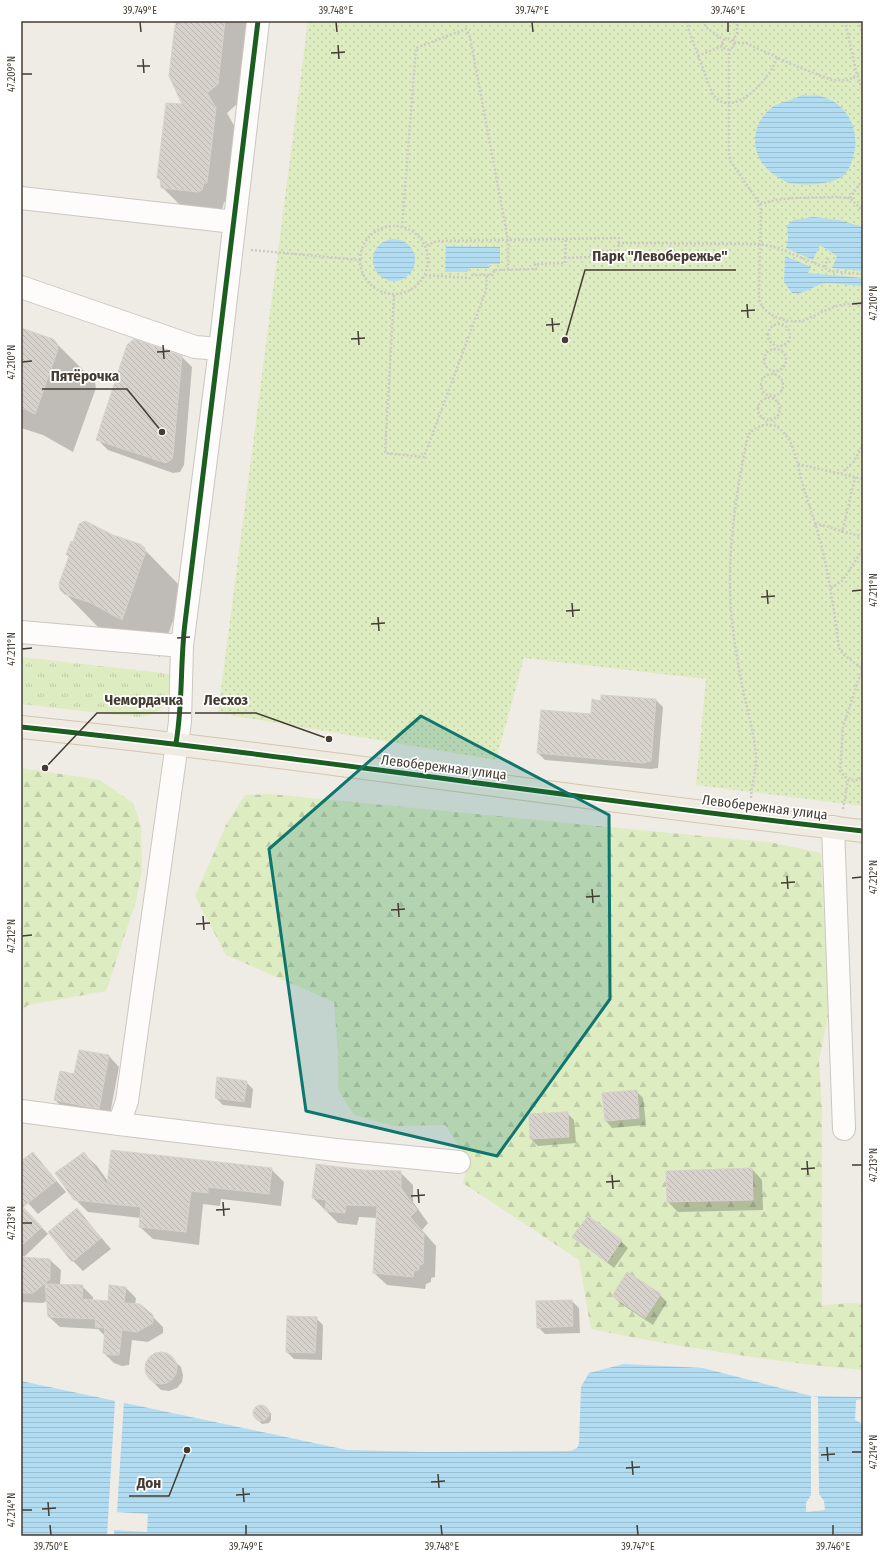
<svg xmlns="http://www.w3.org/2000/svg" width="884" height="1557" font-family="'Fira Sans Condensed',sans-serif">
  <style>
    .grass { fill: url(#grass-tufts) }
    .forest { fill: url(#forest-firs) }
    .park { fill: url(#park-dots) }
    .water { fill: url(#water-rules) }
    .pier { fill: #efebe5 }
    .shadow { fill: #0003 }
    .building { fill: url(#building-back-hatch); stroke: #d7d2cb }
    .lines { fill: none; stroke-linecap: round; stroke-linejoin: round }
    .minor-casing { stroke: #cbc7c1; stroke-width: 24 }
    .major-casing { stroke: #d3c6b1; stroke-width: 24 }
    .path { stroke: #cdcac5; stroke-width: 2.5; stroke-dasharray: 2 2; stroke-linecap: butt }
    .minor { stroke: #fdfcfb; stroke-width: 22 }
    .major { stroke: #f0ebe2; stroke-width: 22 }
    .cycleway-casing { stroke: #fff; stroke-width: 8 }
    .cycleway { stroke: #1b5e20; stroke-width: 5 }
    .marked { fill: #0f766e; fill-opacity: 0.2; stroke: #0f766e; stroke-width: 3; stroke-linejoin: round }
    .ticks { fill: none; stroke: #443c32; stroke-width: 1.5 }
    .labels { text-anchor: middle; stroke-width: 3.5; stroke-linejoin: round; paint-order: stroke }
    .street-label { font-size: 14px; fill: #443c32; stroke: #fff }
    .leader { fill: none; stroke: #443c32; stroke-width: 1.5 }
    .callout-dot { fill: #443c32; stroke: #fff; stroke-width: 1.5 }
    .callout-label { font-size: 15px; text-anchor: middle; font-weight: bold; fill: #443c32; stroke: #fff; stroke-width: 3.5; stroke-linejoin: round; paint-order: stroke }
    .neatline { fill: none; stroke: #443c32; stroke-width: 1.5 }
    .ticks-label { font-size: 10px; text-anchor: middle; fill: #443c32 }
  </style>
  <defs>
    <pattern id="grass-tufts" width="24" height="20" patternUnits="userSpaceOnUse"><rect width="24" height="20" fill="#deecc2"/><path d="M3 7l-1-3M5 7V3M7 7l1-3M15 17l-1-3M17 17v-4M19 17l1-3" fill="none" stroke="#c0cba7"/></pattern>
    <pattern id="forest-firs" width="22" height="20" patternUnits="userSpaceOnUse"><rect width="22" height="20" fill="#deecc2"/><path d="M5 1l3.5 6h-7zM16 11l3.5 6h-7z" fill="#c0cba7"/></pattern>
    <pattern id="park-dots" width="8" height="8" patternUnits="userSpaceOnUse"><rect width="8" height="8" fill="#deecc2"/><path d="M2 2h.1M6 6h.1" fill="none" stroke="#c0cba7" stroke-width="1.8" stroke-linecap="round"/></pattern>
    <pattern id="water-rules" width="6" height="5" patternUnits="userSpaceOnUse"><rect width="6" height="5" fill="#b1dcf2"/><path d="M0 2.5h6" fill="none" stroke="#99bed0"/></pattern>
    <pattern id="building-back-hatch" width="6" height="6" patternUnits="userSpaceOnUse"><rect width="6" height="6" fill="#d7d2cc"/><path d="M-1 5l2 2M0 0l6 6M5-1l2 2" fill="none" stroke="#bab5b0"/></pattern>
  </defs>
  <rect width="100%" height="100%" fill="#efebe5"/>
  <!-- grass -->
  <path class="grass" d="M21,657L171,674C168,700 168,715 137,717L21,704Z"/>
  <!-- forest -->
  <path class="forest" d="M21,768L100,780L133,803L141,826L142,869L136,901L106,991L28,1005L21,1011Z
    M270,794L774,843L821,853L829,1011L819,1061L822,1109V1305L854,1303L863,1304V1370C771,1362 681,1347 591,1329L579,1260L463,1183L469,1161L445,1125L394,1126L354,1115L338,1090V1052L334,1002L226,955L195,896L227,823L245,795Z"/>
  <!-- park -->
  <path class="park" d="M308,21H863V806L696,785L706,679L524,658L496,760L218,713Z"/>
  <!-- water -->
  <path class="water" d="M802,95C808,96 815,95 820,96C845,102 858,125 855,149C853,158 851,167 845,174C836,185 802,186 789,183C785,182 780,178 776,176C749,159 748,124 774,106C779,103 795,99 802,95Z
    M813,217L839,220L863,227V271L832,268L837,256L820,245L813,260L786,248L788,239L787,225L794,220Z
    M373 260a21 21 0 1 1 42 0a21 21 0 1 1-42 0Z
    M446,246L500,247V264H489V268H469L468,272H445Z
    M785,256L811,267L808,273L863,278V286L827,283C813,284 808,295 792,293L784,282Z
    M624,1364L703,1368L811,1396L863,1397V1536H21V1381L347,1450L428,1452L571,1451L577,1448L579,1443L581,1387L589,1373Z"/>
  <!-- pier -->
  <path class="pier" d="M811,1396L818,1397L819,1494L824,1501L825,1510L806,1512V1503L811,1495Z
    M863,1399V1424L855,1420L856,1400Z
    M115,1400L124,1401L117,1512L148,1514L147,1532L114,1530V1535L120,1536H107Z"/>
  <!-- shadow -->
  <path class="shadow" d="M176,21H248L237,104L227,113L236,129L227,203L224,202L222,210L182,207L162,187L161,181L158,178L184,106L170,76Z
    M21,328L53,340L95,382L96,388L73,452L43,435L21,428Z
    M182,357L192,367L184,465L180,472L173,473L108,450L97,439Z
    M88,522L113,536L144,549L182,588L183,593L160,657L130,641L99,628L61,589L69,557L67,555L82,523Z
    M602,696L656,700L663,707L658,768L651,769L545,760L538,753L592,715L602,702Z
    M109,1056L119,1067L109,1119L66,1111L55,1100L75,1075Z
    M246,1082L253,1089L251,1108L223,1105L216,1098Z
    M636,1091L643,1098L646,1125L612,1128L606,1121Z
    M567,1113L574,1120L576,1143L538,1146L531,1139Z
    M33,1153L66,1192L38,1214L21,1195V1163Z
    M84,1154L97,1166L109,1183L271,1169L284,1182L281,1206L221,1199L220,1206L203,1204L199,1245L153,1239L140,1227L141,1218L88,1212L75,1199Z
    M752,1169L762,1180L763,1210L678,1212L668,1202Z
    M362,1171L400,1172L413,1185V1202L428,1223L422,1230L436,1246L435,1277L431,1278V1282L426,1284L425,1289L387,1285L374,1273L378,1218L359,1217L357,1225L338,1223L313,1198Z
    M861,1181H863V1209Z
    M21,1206L48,1234L24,1257L21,1254Z
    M77,1210L111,1249L83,1271L73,1261Z
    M574,1237L621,1241L628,1248L614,1268Z
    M50,1260L61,1270L60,1285L82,1286L93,1297V1301L109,1302L126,1288L136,1298L135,1305L152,1316L163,1327V1333L148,1342L132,1340L129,1365L122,1366L114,1363L104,1353L105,1336L98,1329L60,1327L49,1317L48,1300L43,1303L21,1302V1265Z
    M627,1274L660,1295L667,1302L653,1325L620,1303L613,1296Z
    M572,1301L579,1308L580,1333L545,1334L538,1327Z
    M316,1318L323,1325L322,1360L294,1359L287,1352Z
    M160,1353L167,1355L181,1367L183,1375L182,1382L177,1388L169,1391L161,1390L148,1377L145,1369L147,1362L152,1356Z
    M257,1407H264L271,1413V1420L269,1423L262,1424L255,1417L254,1414Z"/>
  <!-- building -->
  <path class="building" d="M179,21H225L218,84L207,93L216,108L207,183H204L202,190L198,192L161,188L160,178H157L166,103L182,104L169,76L175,25L178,26Z
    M21,328L53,339L57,343L58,349L35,414L21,407Z
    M134,339L182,356L173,454L172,459L166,463L96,440L127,345Z
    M85,521L113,535L140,544L145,548V554L122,620L91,603L64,594L60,590L59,584L69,556L66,555L71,541L73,542L79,524Z
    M601,695L656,699L651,761L643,763L537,753L541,710L591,714L592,699L601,701Z
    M79,1050L109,1055L99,1109L54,1100L60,1071L74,1074Z
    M217,1077L247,1081L244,1102L215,1098Z
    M637,1090L639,1118L605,1121L602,1093Z
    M568,1112L569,1137L530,1139L529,1114Z
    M111,1150L272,1168L269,1194L208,1187V1193L191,1191L186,1232L139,1227L141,1207L74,1200L55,1173L84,1152L107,1185Z
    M33,1152L56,1181L23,1207L42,1227L21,1246V1161Z
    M316,1164L362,1170L401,1171V1188L417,1210L410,1217L424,1233L423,1264L419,1265V1270L414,1271L413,1277L373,1273L377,1206L346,1205L345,1213L325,1211L326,1200L312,1198Z
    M752,1168L753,1200L667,1202L666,1171Z
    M77,1208L101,1238L72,1262L48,1232Z
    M588,1216L622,1240L607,1262L572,1237Z
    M21,1257L50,1259V1279L33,1293H21Z
    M627,1272L661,1294L645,1318L612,1296Z
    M45,1284L83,1285L82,1299L108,1301L109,1285L126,1287L124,1303L140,1304L153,1315V1323L137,1332L122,1330L119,1355H111L103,1353L105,1328L95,1327L96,1319L48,1317Z
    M572,1300L573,1326L537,1328L536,1301Z
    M287,1316L317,1317L315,1353L286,1352Z
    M145 1368a16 16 0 1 1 32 0a16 16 0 1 1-32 0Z
    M253 1413a8 8 0 1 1 16 0a8 8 0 1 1-16 0Z"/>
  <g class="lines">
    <defs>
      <path id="minor" d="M258,21L220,349L182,646L180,722L127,1101L119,1124L336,1150L459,1162
        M21,198L234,222
        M21,287L195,347L220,349
        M21,632L182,646
        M833,827L844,1129
        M21,1111L119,1124"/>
      <path id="major" d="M21,727C302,756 582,800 863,831"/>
    </defs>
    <!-- minor casing -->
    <use href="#minor" class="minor-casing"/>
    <!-- major casing -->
    <use href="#major" class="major-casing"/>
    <!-- path -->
    <path class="path" d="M687,21L688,28L712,93C731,123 770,79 777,58
      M702,21L708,29L724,40
      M845,21L856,71L863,92
      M859,21L863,37
      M722.5 44a5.5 5.5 0 1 1 11 0a5.5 5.5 0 1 1-11 0Z
      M733,41L737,33V21
      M734,43H746L791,64L832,80H848L857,75
      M729,49V155L731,162L758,201L761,209L759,292C759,296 759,301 761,304C768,318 791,324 805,320C809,319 812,316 816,315C831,307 846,301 863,305
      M698,56L722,46
      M850,198L863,179
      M760,204L776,200L793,198L836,197L850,198L863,211
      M360 260a34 34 0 1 1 68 0a34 34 0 1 1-68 0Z
      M402,227L416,48L466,29L470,37L508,240V269
      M618,243L761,244L778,248L824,267L829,271L863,274
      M251,250L360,260
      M565,258L566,240
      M824,267L829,257
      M425,275L470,278L472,275H493L494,270L536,269L535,264L565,263V258L591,257V251H618L619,238L437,241L425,246
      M394,295L385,453L424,457L486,290L487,275
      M768 335a11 11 0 1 1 22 0a11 11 0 1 1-22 0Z
      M764 360a11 11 0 1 1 22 0a11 11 0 1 1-22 0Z
      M761 385a11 11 0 1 1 22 0a11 11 0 1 1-22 0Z
      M758 409a11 11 0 1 1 22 0a11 11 0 1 1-22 0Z
      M798,464L863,479
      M841,474L854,461L863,445
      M815,524C832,526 845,534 863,536
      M842,533L855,477
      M831,588L843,580L863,549
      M863,670L858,681L843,727L840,771L848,780H858L863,776
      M751,798C751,785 757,770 756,756C754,732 747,709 742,685C737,661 733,634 731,610C727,551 736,492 748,435C755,427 767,421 777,427C795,438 797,465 802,482C807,500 814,518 819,537C829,573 834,610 839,648L843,654L863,669
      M843,809L848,780"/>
    <!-- minor -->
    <use href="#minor" class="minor"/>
    <!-- major -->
    <use href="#major" class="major"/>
    <defs>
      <path id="cycleway" d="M21,727C302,756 582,800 863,831
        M176,743C183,703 180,663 185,623C211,423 234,222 258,21"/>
    </defs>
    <!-- cycleway casing -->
    <use href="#cycleway" class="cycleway-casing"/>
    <!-- cycleway -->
    <use href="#cycleway" class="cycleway"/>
  </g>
  <!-- marked area -->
  <path class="marked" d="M421,716L609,815L610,999L497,1156L306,1111L269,849Z"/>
  <!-- ticks -->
  <path class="ticks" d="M140,22L141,32M336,22L337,32M532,22L533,32M728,22V32M338,45L339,59M331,53L345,52M143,59L144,73M137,66H150M22,74H32M747,304L748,318M852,304L862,303M741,311L755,310M552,318L553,332M546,325L560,324M358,331L359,345M351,339L365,338M163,345L164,359M157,352L170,351M22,362L32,361M767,590L768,604M852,591L862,590M761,597L775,596M572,603L573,617M566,611L580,610M378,617L379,631M371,624L385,623M183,631L184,645M177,638L190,637M22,649L32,648M787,876L788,889M852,878L862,877M781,883L795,882M592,889L593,903M586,897L600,896M398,903L399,917M391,910L405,909M203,916L204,930M196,924L210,923M22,936L32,935M807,1161L808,1175M852,1165H862M801,1169L815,1168M612,1175L613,1189M606,1182L620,1181M418,1189L419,1203M411,1196L425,1195M223,1202L224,1216M216,1210L230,1209M22,1223H32M827,1447L828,1461M852,1452H862M821,1455L835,1454M632,1461L633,1475M626,1468L640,1467M438,1474L439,1488M431,1482L445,1481M243,1488L244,1502M236,1495L250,1494M48,1502L49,1516M42,1509L56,1508M22,1510H32M50,1525L51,1535M246,1525V1535M441,1525L442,1535M637,1525L638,1535M833,1525V1535"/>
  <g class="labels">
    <!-- street labels -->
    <g class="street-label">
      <text transform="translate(444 767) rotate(7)" y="5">Левобережная улица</text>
      <text transform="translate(765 807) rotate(7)" y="5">Левобережная улица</text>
    </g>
  </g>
  <!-- callouts -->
  <path class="leader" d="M565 340L585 270H736M162 432L127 389H42M45 768L97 713H191M329 739L256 713H195M187 1450L169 1496H129"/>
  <g class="callout-dot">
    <circle cx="565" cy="340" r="4"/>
    <circle cx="162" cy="432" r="4"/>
    <circle cx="45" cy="768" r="4"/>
    <circle cx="329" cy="739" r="4"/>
    <circle cx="187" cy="1450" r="4"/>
  </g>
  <g class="callout-label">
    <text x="660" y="261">Парк "Левобережье"</text>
    <text x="85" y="381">Пятёрочка</text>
    <text x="144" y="705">Чемордачка</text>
    <text x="226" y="705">Лесхоз</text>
    <text x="149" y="1488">Дон</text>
  </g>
  <!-- border -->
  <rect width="884" height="1557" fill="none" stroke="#ffffff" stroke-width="44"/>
  <rect x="22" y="22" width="840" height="1513" class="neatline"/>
  <g class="ticks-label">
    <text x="140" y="14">39.749°E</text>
    <text x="336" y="14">39.748°E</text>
    <text x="532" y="14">39.747°E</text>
    <text x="728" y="14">39.746°E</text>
    <text transform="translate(11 74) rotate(-90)" y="4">47.209°N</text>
    <text transform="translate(873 303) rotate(-90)" y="4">47.210°N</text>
    <text transform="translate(11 362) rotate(-90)" y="4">47.210°N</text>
    <text transform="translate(873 590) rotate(-90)" y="4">47.211°N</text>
    <text transform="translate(11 649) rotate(-90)" y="4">47.211°N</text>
    <text transform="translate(873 877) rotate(-90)" y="4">47.212°N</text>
    <text transform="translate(11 936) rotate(-90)" y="4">47.212°N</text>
    <text transform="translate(873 1165) rotate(-90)" y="4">47.213°N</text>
    <text transform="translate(11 1223) rotate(-90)" y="4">47.213°N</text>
    <text transform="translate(873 1452) rotate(-90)" y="4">47.214°N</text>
    <text transform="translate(11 1510) rotate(-90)" y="4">47.214°N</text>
    <text x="51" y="1550">39.750°E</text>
    <text x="246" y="1550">39.749°E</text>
    <text x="442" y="1550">39.748°E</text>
    <text x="638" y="1550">39.747°E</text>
    <text x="833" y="1550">39.746°E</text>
  </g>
</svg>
